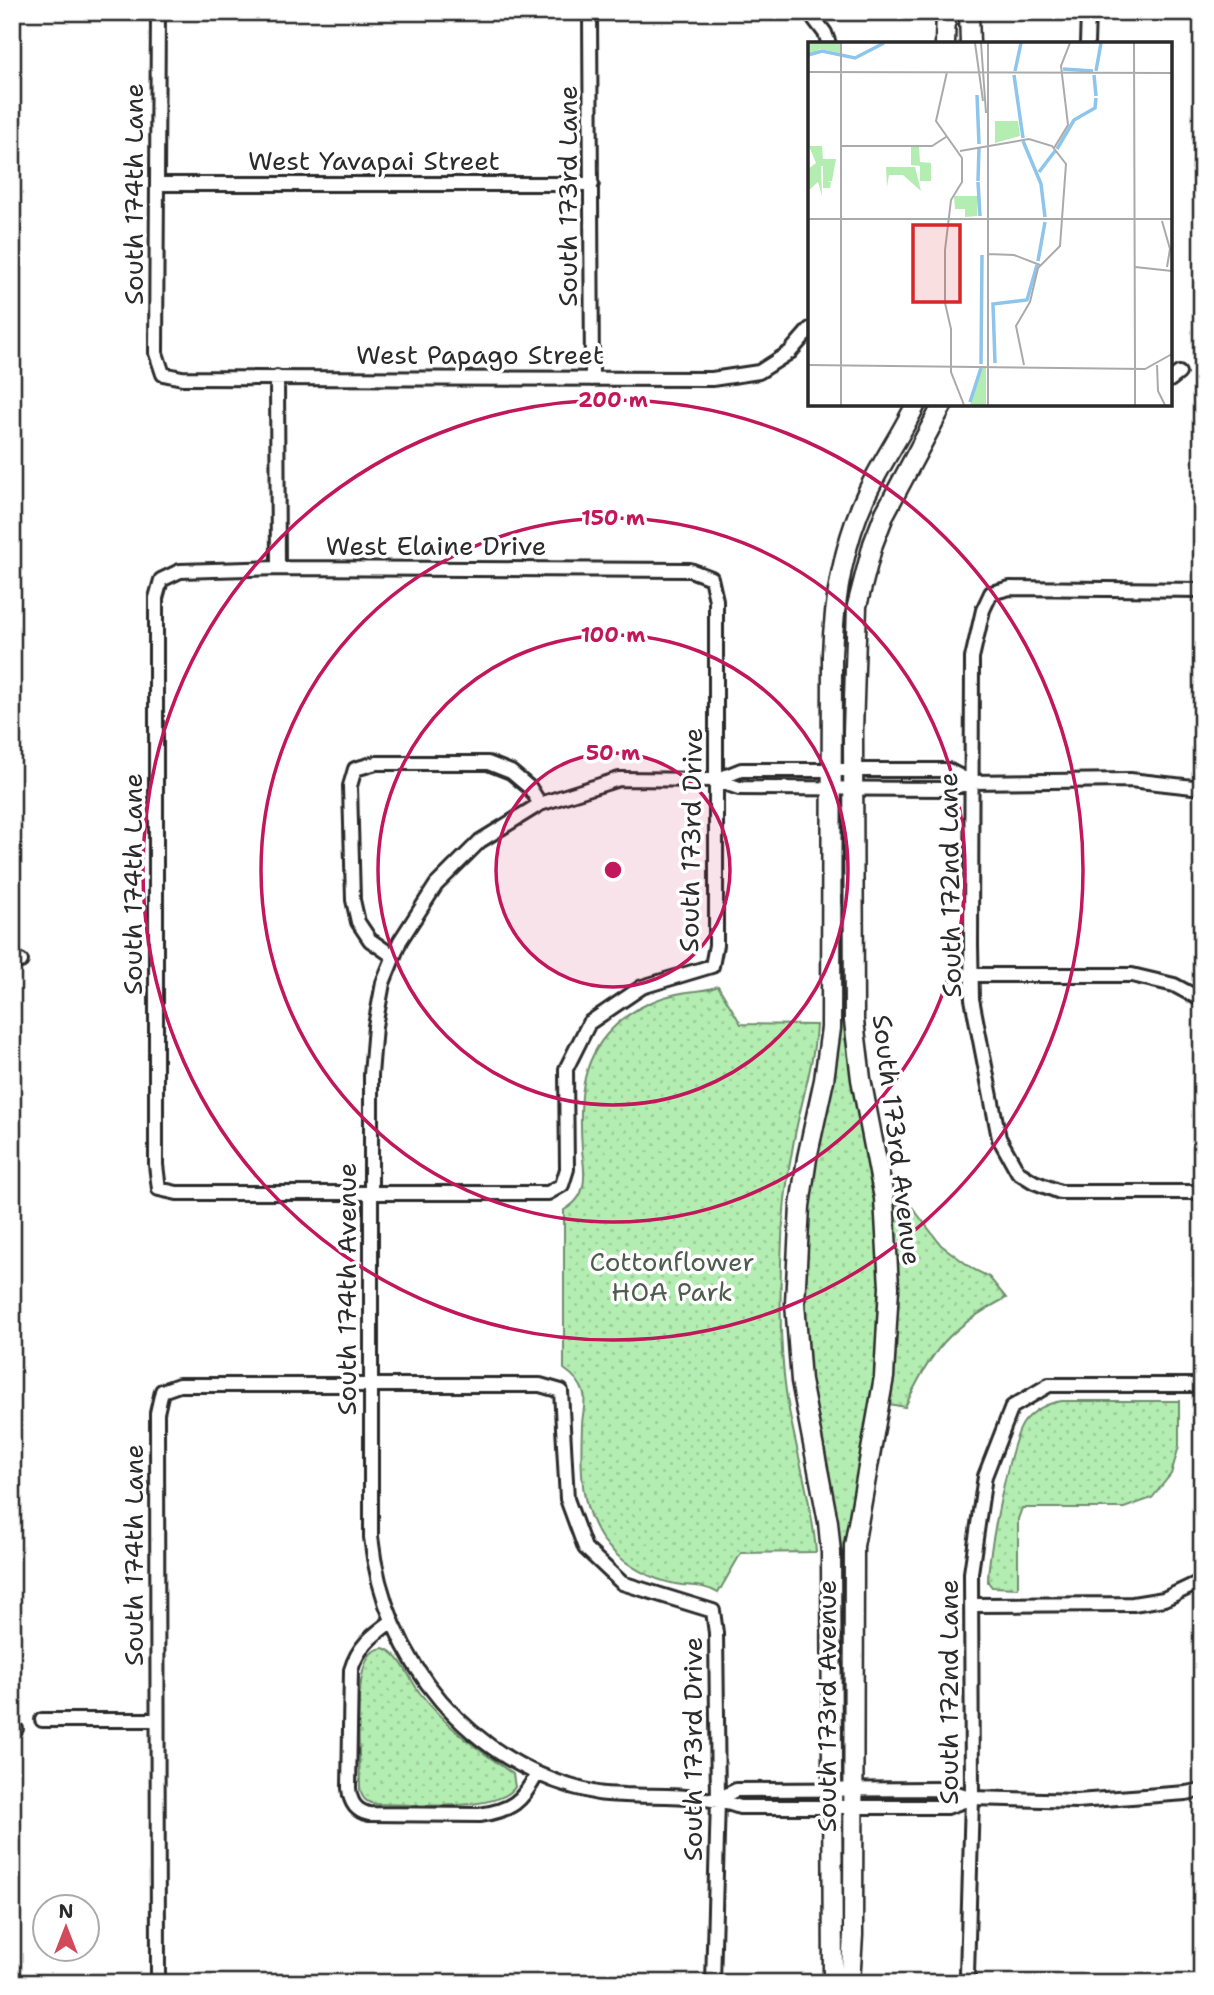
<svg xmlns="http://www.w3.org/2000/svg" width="1214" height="1995" font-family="'Shantell Sans',sans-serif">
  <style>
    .park { fill: url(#park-dots); stroke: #6f8c6e; stroke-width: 2 }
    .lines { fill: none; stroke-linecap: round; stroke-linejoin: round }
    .street-casing { stroke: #2b2b2b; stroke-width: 18 }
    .secondary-casing { stroke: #2b2b2b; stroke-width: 23 }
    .street { stroke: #fff; stroke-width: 12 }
    .secondary { stroke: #fff; stroke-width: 18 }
    .ring { fill: none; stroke: #c2185b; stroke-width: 3.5 }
    .labels { text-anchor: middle; stroke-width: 7; stroke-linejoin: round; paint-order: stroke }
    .street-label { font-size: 26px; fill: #2b2b2b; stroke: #fff }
    .park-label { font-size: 26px; fill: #4d5c4c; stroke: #fff }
    .inset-river { fill: none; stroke: #8dc5ec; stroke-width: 3.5 }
    .inset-road { fill: none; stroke: #aaa; stroke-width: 2 }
    .view { fill: #d62828; fill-opacity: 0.15; stroke: #d62828; stroke-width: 3.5 }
    .inset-edge { fill: none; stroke: #2b2b2b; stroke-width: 3.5 }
    .centre { fill: #c2185b; stroke: #fff; stroke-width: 3.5 }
    .ring-label { font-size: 21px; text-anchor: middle; font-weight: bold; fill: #c2185b; stroke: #fff; stroke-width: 7; stroke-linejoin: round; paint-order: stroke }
  </style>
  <defs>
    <pattern id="park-dots" width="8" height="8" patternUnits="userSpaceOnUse" patternTransform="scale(1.75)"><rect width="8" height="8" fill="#b3edb1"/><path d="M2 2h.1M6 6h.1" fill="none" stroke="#9acb98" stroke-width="1.8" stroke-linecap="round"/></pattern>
  </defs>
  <rect width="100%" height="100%" fill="#fff"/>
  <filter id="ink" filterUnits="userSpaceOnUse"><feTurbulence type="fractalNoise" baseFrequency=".0143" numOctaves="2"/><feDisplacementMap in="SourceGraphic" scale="14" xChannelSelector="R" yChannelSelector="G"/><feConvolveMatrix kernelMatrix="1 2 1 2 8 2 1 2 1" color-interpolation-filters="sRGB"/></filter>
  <g filter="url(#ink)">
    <!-- park -->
    <path class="park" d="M840,812V861L847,896L881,1230L882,1342L870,1426L846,1769L843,1767L844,1716L839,1696L804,1354L802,1252L817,1141Z
      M718,986L741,1024L816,1025C814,1065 801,1101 794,1140C786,1180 782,1221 781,1262C780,1311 780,1362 789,1410C798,1458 812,1504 816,1552L741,1553L718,1593C707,1586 695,1586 682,1585C659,1582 636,1571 618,1556C579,1523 580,1473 582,1426C582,1415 586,1405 584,1394C581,1383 573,1375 564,1369V1210C573,1205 581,1197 583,1186C586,1174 583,1161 582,1149C579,1106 579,1061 612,1029C631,1009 659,996 687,992C698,990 708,991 718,986Z
      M909,1203L941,1245L973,1269L989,1277L1006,1298C950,1327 931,1350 905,1407L889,1404L898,1305L893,1206Z
      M1062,1401H1179V1446L1171,1474L1152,1498L1124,1508H1022L1018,1519V1588L992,1587L988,1582C988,1556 1010,1440 1024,1422C1034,1410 1048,1403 1062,1401Z
      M383,1648C401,1653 409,1679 420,1693C449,1730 475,1747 513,1774L515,1787C500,1813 405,1804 376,1804C366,1803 362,1798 360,1789C360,1757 353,1681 369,1656C372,1651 377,1649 383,1648Z"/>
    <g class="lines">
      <defs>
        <path id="street" d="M158,12L156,353L163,374L182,378L712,379L759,372L790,352L810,329
          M590,12L592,379
          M809,12L825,33L829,44
          M1087,44L1088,12
          M157,184H592
          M277,377L278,568
          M1170,380L1179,373
          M278,568L690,570L711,578L716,600V945L712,966L642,987L589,1023L566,1069L567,1169L562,1185L548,1193H177L159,1189L156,1165V598L161,580L180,571Z
          M1202,590L1010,588L991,593L983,610L972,658L971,945L972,999L999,1138L1018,1172L1034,1182L1060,1192H1202
          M716,780L741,770H948L971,782
          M393,956L370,940L358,922L353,900L350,786L355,769L376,763H488L511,772L530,788L540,804
          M12,961H21
          M971,975H1132L1174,985L1202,1000
          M971,1605L1133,1604L1164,1599L1202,1581
          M392,1621C373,1635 358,1646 351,1670L349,1788C350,1801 355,1811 369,1814L480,1815C512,1810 522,1802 537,1774
          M42,1720H156
          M12,1729H16
          M972,1798L947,1807H740C704,1794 663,1797 625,1795C614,1794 603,1795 593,1792C470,1765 384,1660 371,1537V1075L375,1026L383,983L400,941L436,885L480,841L540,804L619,779L716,780L739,788L949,789L971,782L1130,780L1202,788
          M718,1799L736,1790L945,1789L972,1798L1077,1801L1186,1793L1202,1790
          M158,1983L157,1413L162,1391L179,1385H540L561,1391L567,1499L585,1548L622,1583L713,1611L716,1633L718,1799L713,1983
          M970,1983L967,1974L972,1798L971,1573L985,1476L1012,1407L1049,1385H1202"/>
        <path id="secondary" d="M969,12L970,44
          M945,44L946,12
          M833,1983L831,1553L828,1522L801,1381L795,1303L800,1206L807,1158L824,1080L831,1028L832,655C834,599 843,544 867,493C881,463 901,435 916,404
          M850,1983L853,1935L854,1546L884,1377L889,1287L884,1198L861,1079L854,1021L853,731L857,606L873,544L885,513L943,404"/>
      </defs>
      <!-- street casing -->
      <use href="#street" class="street-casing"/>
      <!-- secondary casing -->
      <use href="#secondary" class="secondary-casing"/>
      <!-- street -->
      <use href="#street" class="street"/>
      <!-- secondary -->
      <use href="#secondary" class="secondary"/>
    </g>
  </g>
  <!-- distance rings -->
  <circle cx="613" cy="870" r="117" fill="#c2185b" fill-opacity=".12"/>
  <g class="ring">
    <circle cx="613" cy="870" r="117"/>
    <circle cx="613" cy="870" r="235"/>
    <circle cx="613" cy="870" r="352"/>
    <circle cx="613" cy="870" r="470"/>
  </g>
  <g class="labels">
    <!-- street labels -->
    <g class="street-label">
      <text x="374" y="170">West Yavapai Street</text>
      <text transform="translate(134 194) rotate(-90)" y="9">South 174th Lane</text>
      <text transform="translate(568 196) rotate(-90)" y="9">South 173rd Lane</text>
      <text x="480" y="364">West Papago Street</text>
      <text x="436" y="555">West Elaine Drive</text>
      <text transform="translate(691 840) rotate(-89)" y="9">South 173rd Drive</text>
      <text transform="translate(133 884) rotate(-90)" y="9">South 174th Lane</text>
      <text transform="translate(950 885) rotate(-91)" y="9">South 172nd Lane</text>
      <text transform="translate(897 1140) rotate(83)" y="9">South 173rd Avenue</text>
      <text transform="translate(347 1289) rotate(-90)" y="9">South 174th Avenue</text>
      <text transform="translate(134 1555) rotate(-90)" y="9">South 174th Lane</text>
      <text transform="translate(949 1692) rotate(-90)" y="9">South 172nd Lane</text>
      <text transform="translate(827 1706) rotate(-90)" y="9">South 173rd Avenue</text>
      <text transform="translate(693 1749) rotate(-90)" y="9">South 173rd Drive</text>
    </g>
    <!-- park labels -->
    <g class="park-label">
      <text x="672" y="1271">Cottonflower<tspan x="672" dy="30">HOA Park</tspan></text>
    </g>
  </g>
  <!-- overview -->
  <g transform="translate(808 42)">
    <rect width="364" height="364" fill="#fff"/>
    <path d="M0,1H32V11L13,7L0,12ZM187,79H210L212,94L187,101ZM1,104H14L15,117H28L24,139L19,140H23L22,146H15V124H13L14,154L10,140L0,149V127L8,121ZM146,154H170L169,174L157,175V167H147ZM174,326H178V363H162Z" fill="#b3edb1"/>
    <path d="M103,105H111L112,120L123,121V139H112V124L103,123ZM78,125H107L113,149L95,133H81L79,145Z" fill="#b3edb1"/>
    <path class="inset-river" d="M0,13L14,9L47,16L76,1M255,27L285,29M207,29L213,1M288,29L293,1M206,33L215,96M286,33L288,54M169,53L171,102M215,99L233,142L237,175M249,107L266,78L287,66L288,56M231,130L247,109M170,139L171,106M170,140L172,174M230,219L237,180M187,321L185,262L219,258L229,223M173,322L174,213M162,360L173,326"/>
    <path class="inset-road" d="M33,1V363M167,1L175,59M173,1L178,71M180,1V363M326,1L327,326M0,30L364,31M139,30L128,79L154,116V140L143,158L137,208V261L143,287M33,104H124L138,95M246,106L260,83L253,24L262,1M152,109L221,97L244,104L258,122L252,204L230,226L222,260L208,284L216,323M0,177H364M354,179L362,207L359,225M180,212L206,213L232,223M327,225L364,229M143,286V330L156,363M0,323L337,327L364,312M349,323L350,349L357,363M327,363V325"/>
    <path class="view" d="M105,183H152V260H105Z"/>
    <rect width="364" height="364" class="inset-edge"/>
  </g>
  <circle cx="613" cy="870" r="10" class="centre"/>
  <g class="ring-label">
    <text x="613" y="407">200 m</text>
    <text x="613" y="525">150 m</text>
    <text x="613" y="642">100 m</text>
    <text x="613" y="760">50 m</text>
  </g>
  <!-- margin -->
  <rect width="1214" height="1995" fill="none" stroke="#fff" stroke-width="42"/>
  <rect x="21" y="21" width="1172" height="1953" fill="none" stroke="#2b2b2b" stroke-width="2.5" filter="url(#ink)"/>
  <!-- north arrow -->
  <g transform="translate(66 1928)"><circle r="33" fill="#ffffff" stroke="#aaaaaa" stroke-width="2"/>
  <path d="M0-5L12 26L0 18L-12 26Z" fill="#d1495b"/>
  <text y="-10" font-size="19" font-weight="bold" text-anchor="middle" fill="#2b2b2b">N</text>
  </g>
</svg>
